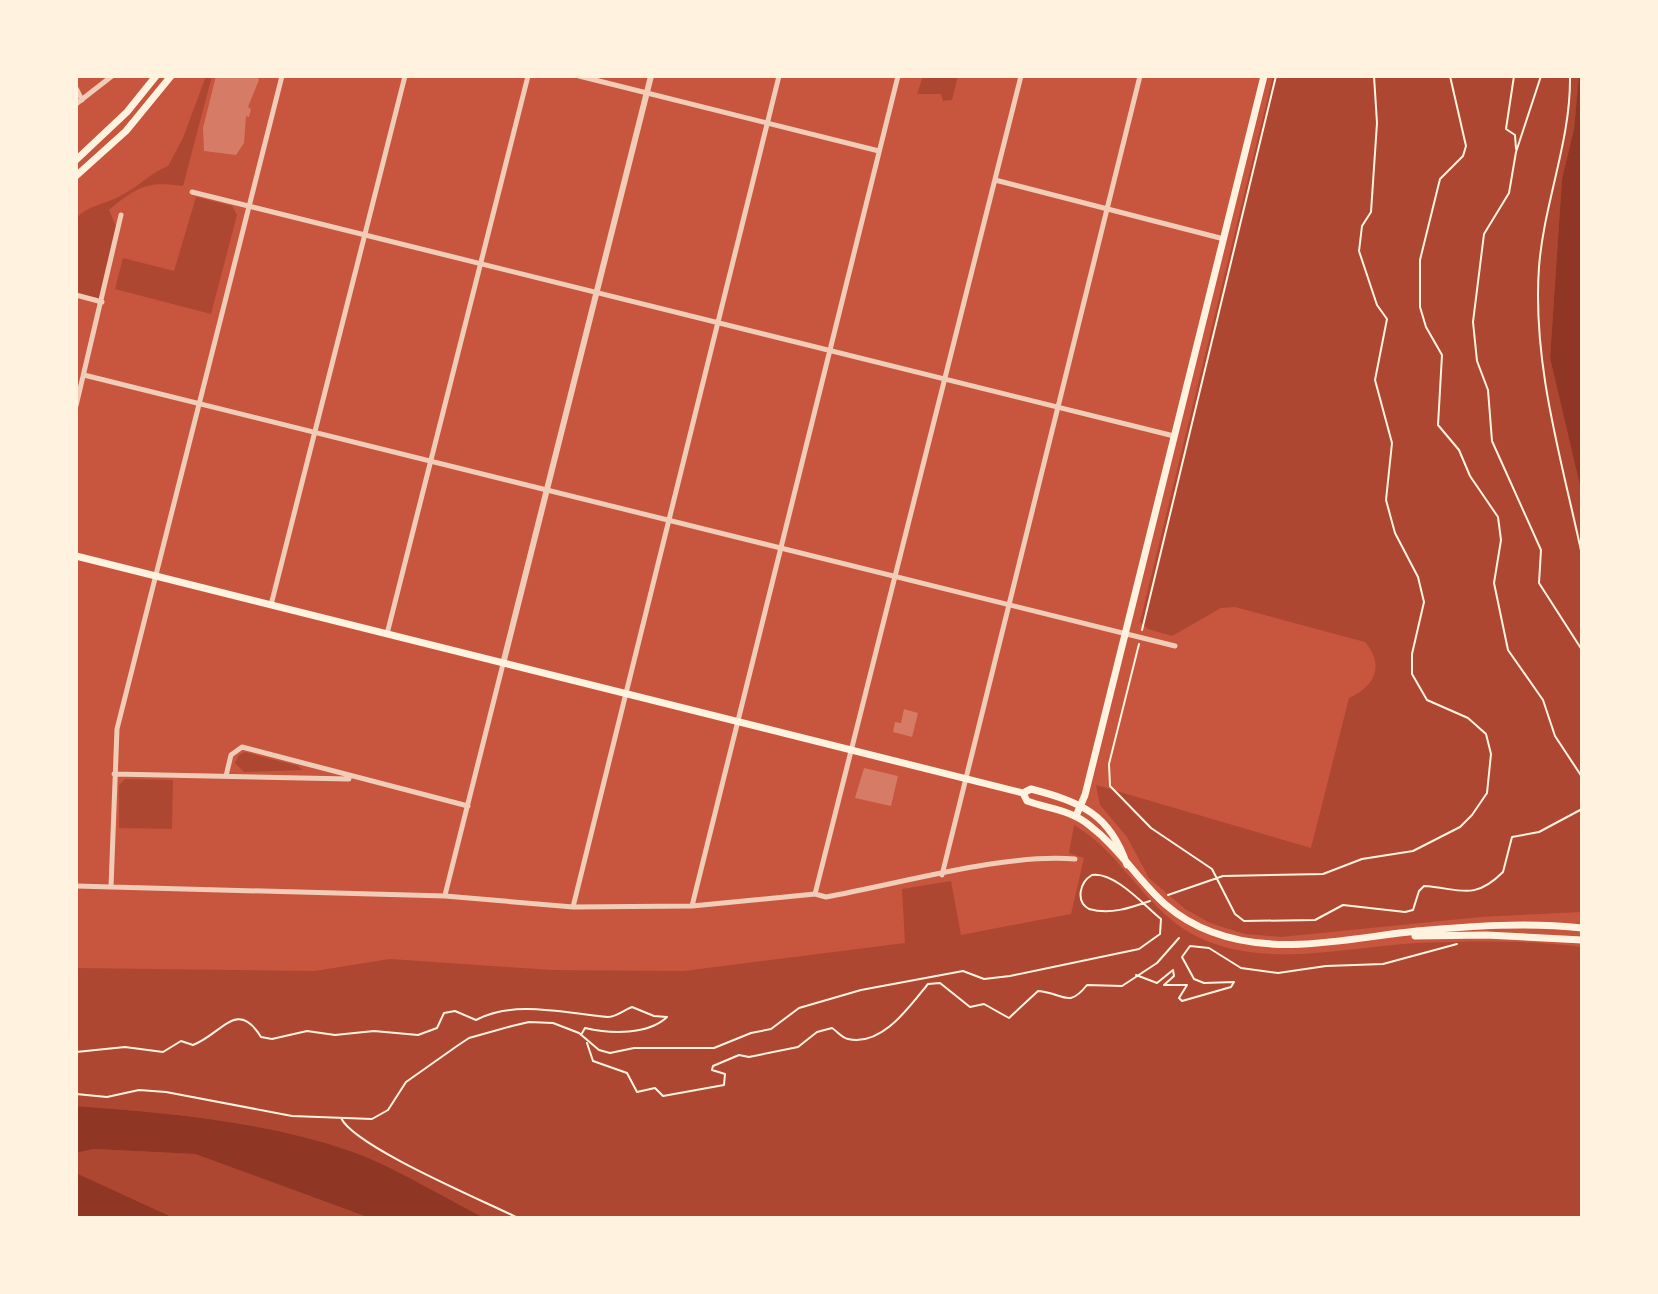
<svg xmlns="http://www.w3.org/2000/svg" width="1658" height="1294" font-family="'Public Sans',sans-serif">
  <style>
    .green { fill: #ae4732 }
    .water { fill: #8f3625 }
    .building { fill: #d67c66 }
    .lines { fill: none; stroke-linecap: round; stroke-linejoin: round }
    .path { stroke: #fff3e0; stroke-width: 2 }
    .minor { stroke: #f1ccb7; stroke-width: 5 }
    .tertiary { stroke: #f1ccb7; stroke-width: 6 }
    .secondary { stroke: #fff3e0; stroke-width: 7 }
    .primary { stroke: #fff3e0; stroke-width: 7 }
  </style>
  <rect width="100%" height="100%" fill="#c8553d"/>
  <!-- green -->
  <path class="green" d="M206,76H212L183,186C147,181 137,187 109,210L119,233L102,302L76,295V219C86,206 106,204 120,196C138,187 149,174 168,166L183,138Z
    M923,76H958L952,100L943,101L941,94H917Z
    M1273,76H1579L1574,129L1562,180L1550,358L1582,494V912L1481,917L1281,937L1245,934L1210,923L1185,909L1149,878L1127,837L1100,805L1096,785L1311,848L1349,698C1375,686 1385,666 1365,642L1235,607L1221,608L1172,636L1148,629L1140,622Z
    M196,197L232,206L237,215L211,314L115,289L123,258L174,271Z
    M245,752L298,766L303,770L244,772L235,763L239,755Z
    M125,779L173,780L172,829L119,828V785Z
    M1074,825C1124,854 1146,913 1200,938C1267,969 1346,947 1417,943C1471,941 1528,940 1582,947V1218H485C444,1198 395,1167 353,1152C265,1121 168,1113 76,1106V968L315,971L390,959L551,970L684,971L905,943L902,889L951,881L961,935L1071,914L1084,858L1069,853Z
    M94,1149L195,1154L370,1218H174L76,1173V1153Z"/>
  <!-- water -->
  <path class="water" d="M1579,76H1582V494L1550,358L1562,179L1574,129Z
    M76,1106C168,1113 265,1121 353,1152C395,1167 444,1198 485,1218H370L195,1154L94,1149L76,1153Z
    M76,1173L174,1218H76Z"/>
  <!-- building -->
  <path class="building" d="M216,76H257L259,80L248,107L251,109L249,117L246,116L244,143L236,155L204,151L203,128Z
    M904,709L918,713L912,737L893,732L895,722L901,723Z
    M864,768L898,776L891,806L855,798Z"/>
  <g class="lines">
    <!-- path -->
    <path class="path" d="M1450,76L1466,146L1463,156L1440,179L1420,260V307L1426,327L1442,355L1438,425L1459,450L1470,476L1498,517L1501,540L1494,583L1508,650L1543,700L1555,736L1582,777
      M1514,76L1506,129L1515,135L1516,149
      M1541,76L1516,152L1509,193L1484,234L1473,322L1477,361L1488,390L1492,441L1541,550L1539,583L1582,650
      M1570,76C1571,141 1544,202 1539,267C1532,364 1562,461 1582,555
      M1142,630L1276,76
      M1139,644L1109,764L1110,786L1151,828L1212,869L1235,914L1244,921L1315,920L1343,905L1405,912L1413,910L1419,891L1424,886C1459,888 1473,902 1503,872L1512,837L1539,832L1582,809
      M1168,895L1223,876L1323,874L1362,859L1413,851L1460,827L1472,815L1487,793L1491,754L1486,734L1468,718L1427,700L1412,674V654L1424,602L1418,577L1395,533L1386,500L1392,443L1375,380L1387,319L1377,305L1359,251L1362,226L1371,212L1377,123L1374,76
      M1136,975L1157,983L1173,970L1174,976L1164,985H1187L1179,998L1182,1001L1231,987L1234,982L1204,983L1194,979L1182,957L1190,946L1209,948L1241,968L1278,973L1326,966L1383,964L1457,944
      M587,1043L593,1061L627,1073L637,1092L655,1088L663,1096L724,1085L725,1074L712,1070L713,1066L739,1055L749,1057L798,1047L817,1032L832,1028C838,1032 842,1038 848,1039C882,1047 910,1006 928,984L940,983L970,1007L984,1004L1009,1018L1038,991C1064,993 1068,1009 1087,985L1122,986L1157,963L1179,938
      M76,1052L125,1047L163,1052L181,1041L193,1045C222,1034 237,998 261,1037L272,1039L307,1031L335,1035L374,1031L418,1035L437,1028L444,1013L455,1011L476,1020C515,999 568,1014 608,1017C616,1017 624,1010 632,1007L654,1016L667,1017C648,1035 611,1034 585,1028L581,1035
      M76,1094L107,1097L139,1090L166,1092L292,1116L372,1119L388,1110L406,1082L457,1046L469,1038L512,1026L529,1022L553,1023L579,1033L599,1050L610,1053L634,1048H714L751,1033L771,1029L799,1008L861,990L963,971L984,979L1010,976L1139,949L1160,934L1161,919C1145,906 1114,871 1092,875C1080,882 1075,901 1089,909C1110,915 1130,908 1150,901
      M341,1118C355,1147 484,1201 518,1218"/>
    <!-- minor -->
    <path class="minor" d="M579,76L879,151
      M76,88L82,100
      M76,104L112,76
      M995,180L1224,239
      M192,192L1174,436
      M76,295L102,302
      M84,375L1175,646
      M76,406L121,215
      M271,605L405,76
      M387,634L528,76
      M114,774L349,779
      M226,776L231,755L242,747L468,806
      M942,875L1140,76
      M76,886L445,896L573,907L692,906L815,894L826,897C899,884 1004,853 1075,859
      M111,887L117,729L282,76
      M815,894L1021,76
      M445,895L503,664
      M692,906L898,76
      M573,907L779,76"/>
    <!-- tertiary -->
    <path class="tertiary" d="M503,664L651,76"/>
    <!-- secondary -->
    <path class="secondary" d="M76,556L1023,793L1031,789C1081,802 1110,814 1127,865
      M1023,793L1027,801C1049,809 1071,810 1089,825C1136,861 1149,909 1212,932C1278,957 1350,938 1417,931C1471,926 1528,922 1582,928
      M1076,816L1085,795L1264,76
      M1415,936L1486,935L1582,940"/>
    <!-- primary -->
    <path class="primary" d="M76,160L127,112L156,76
      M76,176L126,131L171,76"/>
  </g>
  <!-- border -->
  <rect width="1658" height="1294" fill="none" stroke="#fff3e0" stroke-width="156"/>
</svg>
